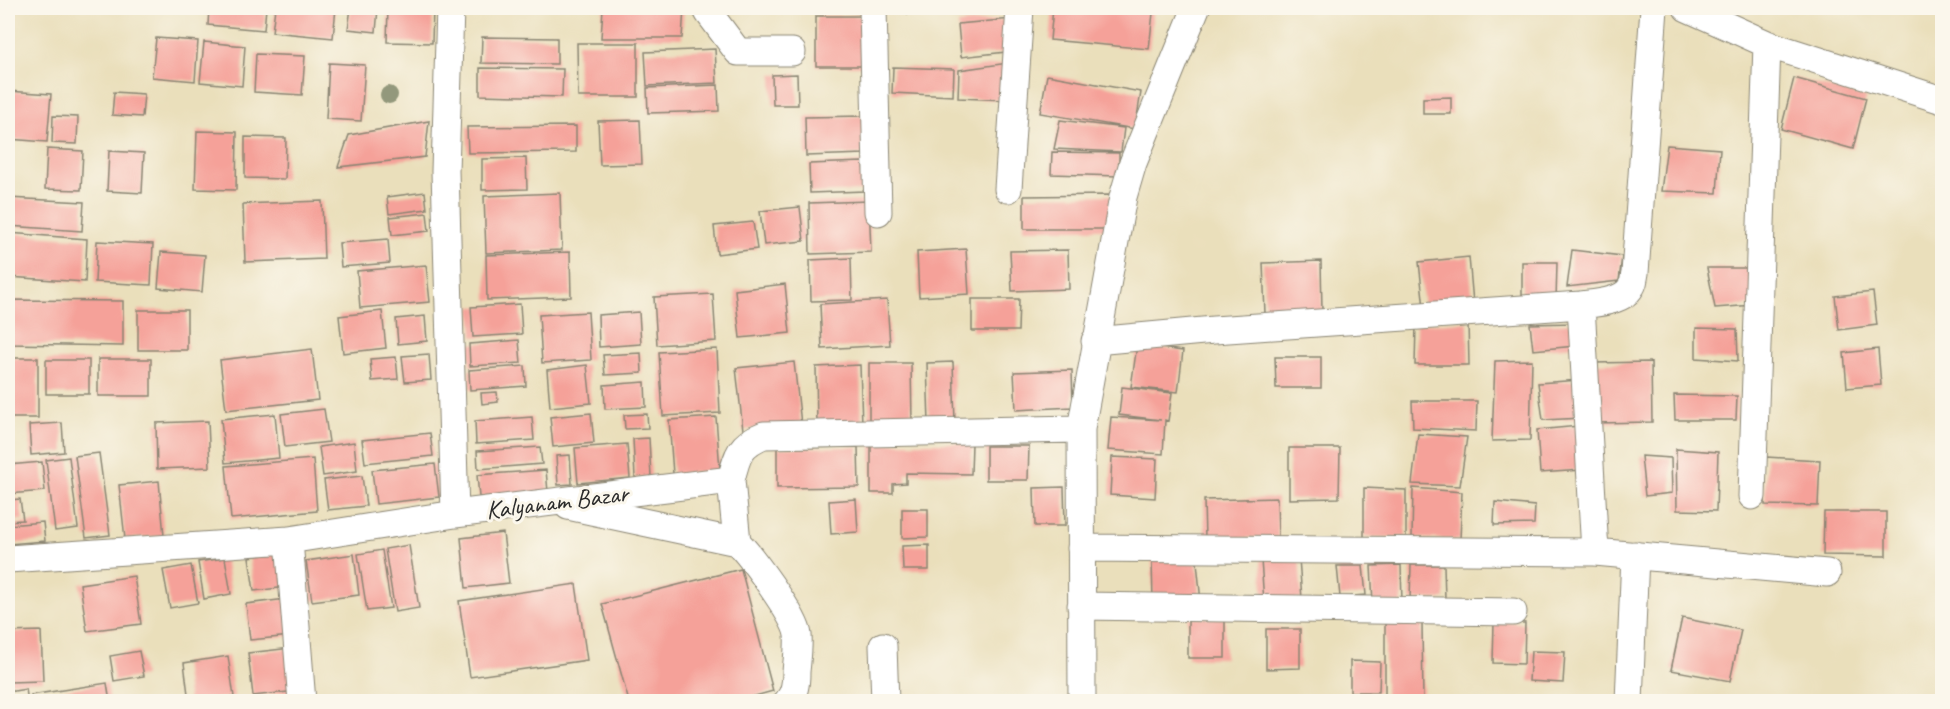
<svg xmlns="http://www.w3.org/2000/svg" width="1950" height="709" font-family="Caveat,sans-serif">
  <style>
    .building { fill: #f5a199 }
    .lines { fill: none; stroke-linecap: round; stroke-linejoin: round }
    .street-casing { stroke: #8a8573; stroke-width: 29 }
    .street { stroke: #fff; stroke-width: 27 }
    .tree { fill: #93987b }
    .labels { text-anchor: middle; stroke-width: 6; stroke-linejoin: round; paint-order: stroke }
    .street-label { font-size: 26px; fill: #2b2b2b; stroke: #fbf7ec }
  </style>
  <rect width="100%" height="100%" fill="#fbf7ec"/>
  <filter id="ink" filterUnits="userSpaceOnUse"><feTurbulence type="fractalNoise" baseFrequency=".0167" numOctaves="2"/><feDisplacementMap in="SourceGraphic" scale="12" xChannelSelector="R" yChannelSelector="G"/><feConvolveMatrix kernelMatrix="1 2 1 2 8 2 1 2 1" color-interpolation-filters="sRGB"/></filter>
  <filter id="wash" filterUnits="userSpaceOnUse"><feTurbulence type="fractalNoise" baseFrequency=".008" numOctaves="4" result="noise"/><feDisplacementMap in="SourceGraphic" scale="24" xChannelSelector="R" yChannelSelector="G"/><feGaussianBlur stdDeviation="1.35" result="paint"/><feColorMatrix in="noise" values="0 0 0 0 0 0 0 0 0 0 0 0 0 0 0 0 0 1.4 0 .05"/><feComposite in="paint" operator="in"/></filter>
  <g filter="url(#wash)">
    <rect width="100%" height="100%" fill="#eadfbb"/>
    <g id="blocks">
      <!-- building -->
      <path class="building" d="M209,8H266L264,30L208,25Z
        M275,8H336L333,38L272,32Z
        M351,8H378L376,32L348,29Z
        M388,8H433L432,43L387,42Z
        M603,8H684L682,38H601Z
        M818,8H866V13L818,11Z
        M909,8H938V14H908Z
        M1053,8H1115V9L1153,13L1149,49L1050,40Z
        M816,16H864V66H816Z
        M1012,19L1015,51L961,57L958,24Z
        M482,37L557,38V64L481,63Z
        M156,38L198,41L195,81L152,77Z
        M204,42L245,46L242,86L200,82Z
        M577,43H638V97H578Z
        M715,49L717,83L647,86L645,52Z
        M256,54L305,56L302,95L254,92Z
        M329,63L365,65L361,121L326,119Z
        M1008,63L1006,100L958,98L959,70Z
        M893,67L954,69L953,96L892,93Z
        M480,68L563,69L562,97L480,95Z
        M797,74L798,105H773L772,75Z
        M1047,75L1141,92L1135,129L1040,113Z
        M1794,78L1866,98L1853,149L1781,129Z
        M718,85L719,111L648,113L647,88Z
        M8,91L51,94L47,142L8,139Z
        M114,92L144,94L142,117L112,115Z
        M1451,97V114H1423V98Z
        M53,116L78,117L77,144L52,143Z
        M864,116L865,154L806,156L805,117Z
        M640,120L642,164L600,165L598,121Z
        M1060,120L1124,128L1121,152L1054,149Z
        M429,121L425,157L338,167L349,135Z
        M576,126V152L468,153L467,127Z
        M197,131L237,132L236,190L195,189Z
        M245,137L286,138L285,179L245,178Z
        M1667,145L1720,149L1717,193L1661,191Z
        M47,149L83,151L81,190L45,189Z
        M109,151L144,153L142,193L107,191Z
        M1052,152L1119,153V176L1051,174Z
        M526,158L527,189L482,190V159Z
        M863,162L865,191L810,193L809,164Z
        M425,192L427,209L389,214L387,197Z
        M560,193L562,250L486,253L484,196Z
        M1111,195V229H1024V196Z
        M8,198L84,202L82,231L8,226Z
        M322,201L324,259L245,262L243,204Z
        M869,201L871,252L810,254L809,203Z
        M800,207L804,241L764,245L760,211Z
        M427,213L429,231L392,235L390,217Z
        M753,222L757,249L717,254L714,226Z
        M8,233L87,239L85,282L8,277Z
        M388,239L390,263L341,267L339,243Z
        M97,241L153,244L151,285L95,282Z
        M966,249L969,294L919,297L917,252Z
        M1068,250L1069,289L1012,291L1010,251Z
        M1572,250L1622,256L1619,281L1567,287Z
        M161,252L205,255L202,292L158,288Z
        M570,252L571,297L487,300L486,255Z
        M1469,257L1473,303L1424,308L1419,262Z
        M851,258L852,300L811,301L810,260Z
        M1321,261L1322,312L1265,314L1263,263Z
        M1522,262H1557L1556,301H1522Z
        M426,265L430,302L360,308L357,271Z
        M1707,268H1755L1753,305L1715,308Z
        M785,284L790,333L740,338L735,290Z
        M1873,292L1877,325L1839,330L1835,296Z
        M713,294L716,341L657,345L654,297Z
        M972,299H1019L1018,331H972Z
        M8,300L123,301V346L8,344Z
        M887,300L890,345L822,349L820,304Z
        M520,304L522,334L473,337L471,307Z
        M138,310H187V350H138Z
        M382,311L386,348L343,353L339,316Z
        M588,312L591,360L542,363L539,315Z
        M639,312L641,344L599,347L598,315Z
        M425,316L427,341L398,344L396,319Z
        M1468,322L1469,365H1415L1416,324Z
        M1575,323L1576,346L1533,350L1530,324Z
        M1696,328L1737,329L1738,361L1696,358Z
        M519,340L521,363L470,366L469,344Z
        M1137,345L1183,351L1178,392L1131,387Z
        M312,349L318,400L226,410L220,360Z
        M717,349L720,413L663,416L659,352Z
        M1878,349L1881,385L1847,388L1844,353Z
        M641,353L642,373L605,375L603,355Z
        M429,354L431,380L405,382L402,356Z
        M396,357L398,379L372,381L370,359Z
        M1275,357H1321V388H1276Z
        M8,358H38V418H8Z
        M98,359H151V396H98Z
        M46,360H89V394H46Z
        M1532,360L1530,440L1492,441L1495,361Z
        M794,362L801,424L743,430L736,368Z
        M953,362L955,423L929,424L927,363Z
        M1651,362L1652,422L1594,423L1592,363Z
        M869,363H911L912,424H869Z
        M587,365L591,403L550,407L547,370Z
        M860,365L862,425L817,426L816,367Z
        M525,366L526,386L470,390L469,370Z
        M1072,370L1073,407L1016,410L1014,372Z
        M1580,380L1583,418L1543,420L1538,383Z
        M645,382L646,407L605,409L604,385Z
        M1122,387L1172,393L1168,421L1165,420L1163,454L1108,450L1111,417L1161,420L1119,415Z
        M497,392L498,402L482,404L481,393Z
        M1674,395L1737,396L1736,420H1675Z
        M1412,401H1477L1476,431L1413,428Z
        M324,409L329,442L285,447L281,414Z
        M591,413L594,443L553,447L550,417Z
        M275,414L279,458L225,463L221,419Z
        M647,414L648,428L625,429L624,415Z
        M532,417L534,440L476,444L475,421Z
        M716,417L720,470L673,474L669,420Z
        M208,421L210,467L157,469L156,423Z
        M62,423L64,452L31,455L29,425Z
        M1579,426L1582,470L1540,473L1537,430Z
        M430,433L433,456L365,463L362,440Z
        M1418,434L1467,437L1460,486L1412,484Z
        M649,438L651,477L635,478L633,439Z
        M354,442L357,471L323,476L319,447Z
        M871,443H972L971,474L906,473V483L893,484V493H871Z
        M627,444L630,478L578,483L575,448Z
        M986,446H1029L1028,480H986Z
        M540,447L542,464L478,469L477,451Z
        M858,447L859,487L777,488V448Z
        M1289,448H1340L1339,498L1289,499Z
        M1676,449L1718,452L1716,511L1677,510Z
        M99,453L110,535L86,538L75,456Z
        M570,455L572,484L558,485L556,456Z
        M1641,456L1671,458L1672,493L1645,496Z
        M69,457L78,528L55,531L46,460Z
        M1112,457L1157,459L1155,498L1110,495Z
        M1766,457L1820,460L1818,506L1765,505Z
        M313,459L317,511L231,519L226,466Z
        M42,462L45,491L8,494V465Z
        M435,464L439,497L376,504L372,470Z
        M546,470L548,492L479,497L477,475Z
        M362,476L366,506L328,510L324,480Z
        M159,481L164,536L125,539L119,485Z
        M1064,487L1065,526H1035L1034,488Z
        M1364,488L1406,490V537H1364Z
        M1413,488L1462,492L1460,540L1412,538Z
        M1277,498L1278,537L1205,539L1204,500Z
        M20,499L23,520L8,521V500Z
        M856,499L858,532L831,534L829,501Z
        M1495,502L1535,506L1534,524L1494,525Z
        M902,509H928V537L902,538Z
        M1824,512H1886V556L1823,555Z
        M43,522L45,541L8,544V525Z
        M503,533L509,583L466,588L461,538Z
        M409,545L419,608L395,612L385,549Z
        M929,545V570H903L902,546Z
        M382,550L391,608L367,611L358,554Z
        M283,553L287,587L254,591L249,557Z
        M354,554L359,595L312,601L306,561Z
        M225,558L231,594L204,599L198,562Z
        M1299,558L1302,599L1264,602L1261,560Z
        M1152,560L1197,562L1201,602H1153Z
        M191,565L198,603L170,608L163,570Z
        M1401,565L1402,603H1373L1371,566Z
        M1411,565H1444L1445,599L1410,600Z
        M1337,566H1363L1366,595L1340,597Z
        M741,569L773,691L734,702H629L602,604Z
        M134,576L141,624L87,631L80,584Z
        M576,584L587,660L470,677L459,601Z
        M286,599L291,636L250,640L246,604Z
        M1188,618H1225V658H1188Z
        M1682,618L1741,630L1730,681L1671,670Z
        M1385,622H1422L1423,702H1385Z
        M1494,622L1525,623L1524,664L1493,663Z
        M1266,629H1300V668L1266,669Z
        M41,631L43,681L8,682V632Z
        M291,648L296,691L253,696L248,653Z
        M139,651L144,676L114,681L110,656Z
        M1531,651L1565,652L1563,683L1529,681Z
        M228,656L234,697L189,702L184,663Z
        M1350,661L1380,662L1379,692H1350Z
        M107,683L110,702H32L31,695Z
        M26,689L28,702H8V692Z"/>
    </g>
  </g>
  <g filter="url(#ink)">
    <use href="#blocks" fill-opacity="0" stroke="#8a8573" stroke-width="1.5"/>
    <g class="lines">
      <defs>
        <path id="street" d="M450,8L445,171L455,514
          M708,8V12L738,52H792
          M873,8L878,212
          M1687,8L1767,44L1942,100
          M1008,189L1020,8
          M1581,305L1595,552
          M1095,341L1214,330L1581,305C1596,303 1623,302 1631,287C1634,284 1634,277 1635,273L1654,8
          M731,480L737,542C751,556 796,617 798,635C799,647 797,660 796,672C796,683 795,694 787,702
          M1752,496L1767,44
          M568,506L737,542
          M289,540L302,702
          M1081,548L1595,552L1827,573
          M8,559L289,540L455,514L731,480C737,455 740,444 764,435L1081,429
          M1081,606L1513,612
          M883,646L885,702
          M1082,702L1081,429L1123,197L1133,163L1196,8
          M1629,702L1635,555"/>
      </defs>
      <!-- street casing -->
      <use href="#street" class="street-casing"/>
      <!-- street -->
      <use href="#street" class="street"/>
    </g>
    <!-- trees -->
    <circle class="tree" cx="389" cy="95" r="9"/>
  </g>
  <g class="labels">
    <!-- street labels -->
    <g class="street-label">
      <text transform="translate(557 501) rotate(-7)" y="9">Kalyanam Bazar</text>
    </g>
  </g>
  <!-- margin -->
  <rect width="1950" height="709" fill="none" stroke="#fbf7ec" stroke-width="30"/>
</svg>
